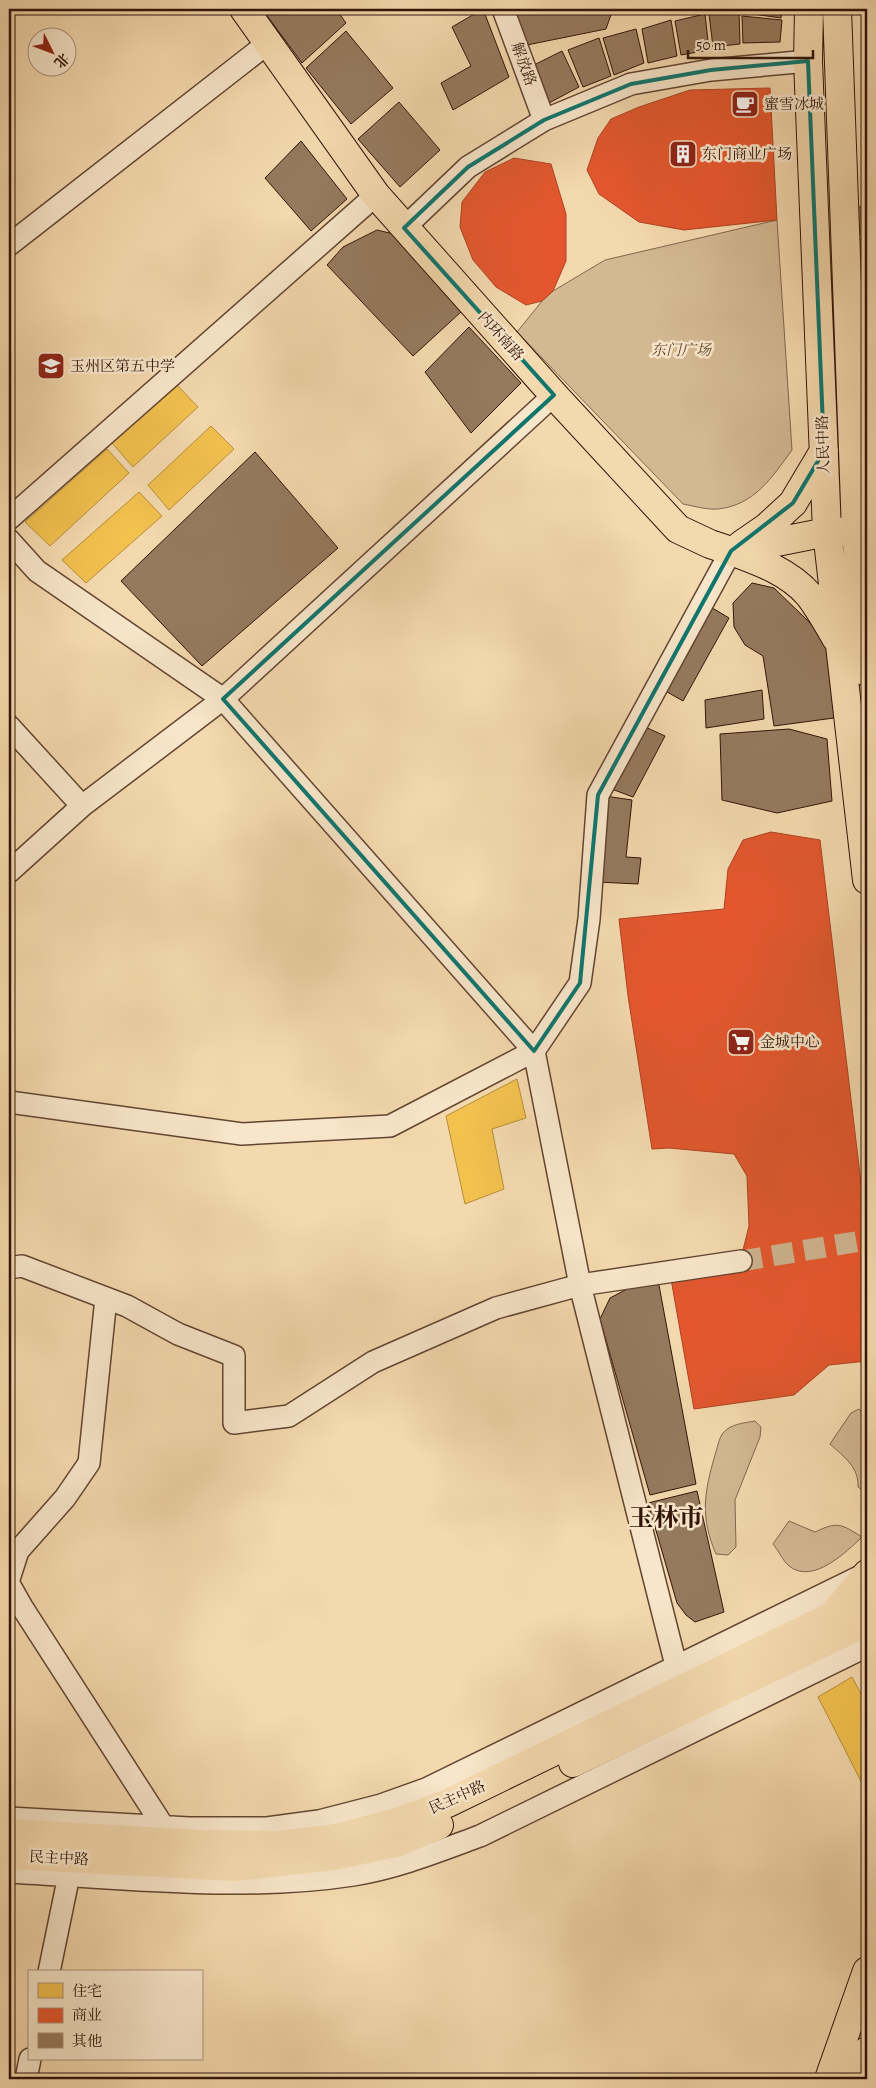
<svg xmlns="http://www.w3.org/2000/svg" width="876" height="2088" font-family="Alegreya,'Noto Serif SC',serif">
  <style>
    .green { fill: #d3b892; stroke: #82664d }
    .homes { fill: #f2c14e; stroke: #b88d39 }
    .shops { fill: #e4572e; stroke: #ae4323 }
    .building { fill: #967a5e; stroke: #311408 }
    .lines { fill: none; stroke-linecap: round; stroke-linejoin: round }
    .minor-tunnel { stroke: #cdb28d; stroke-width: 21; stroke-dasharray: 21 11; stroke-linecap: butt }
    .minor-casing { stroke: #624532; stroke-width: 24 }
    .major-casing { stroke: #311408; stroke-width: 30 }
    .minor { stroke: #f8e6ca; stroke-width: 21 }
    .major { stroke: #f4d9ae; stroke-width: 28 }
    .marked { fill: none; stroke: #0f766e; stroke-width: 4; stroke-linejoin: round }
    .labels { text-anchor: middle; stroke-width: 5; stroke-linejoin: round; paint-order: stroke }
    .street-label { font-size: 15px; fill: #311408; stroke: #f8e6ca }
    .poi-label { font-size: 15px; fill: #311408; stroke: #f8e6ca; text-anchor: start }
    .park-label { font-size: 15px; font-style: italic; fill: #624531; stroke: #f8e6ca }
    .town-label { font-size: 25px; font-weight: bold; fill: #311408; stroke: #f8e6ca }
  </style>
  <rect width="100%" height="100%" fill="#f4d9ae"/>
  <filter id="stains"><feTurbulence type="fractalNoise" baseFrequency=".004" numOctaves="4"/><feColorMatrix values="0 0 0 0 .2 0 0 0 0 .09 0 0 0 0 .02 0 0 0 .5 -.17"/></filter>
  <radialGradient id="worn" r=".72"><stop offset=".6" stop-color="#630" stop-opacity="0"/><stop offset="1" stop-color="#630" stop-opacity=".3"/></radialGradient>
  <!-- green -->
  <path class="green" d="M777,220L792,450C772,477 755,505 718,509C707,510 694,506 683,504L517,332L542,301L553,291L605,260Z
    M859,1409L867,1418V1493L858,1487C859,1467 844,1457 830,1444L851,1413Z
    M755,1421L761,1427L760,1437L735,1500L736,1547L728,1555L716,1554C700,1517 704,1493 715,1455C717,1449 719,1438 723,1433C730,1424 744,1423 755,1421Z
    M789,1521L815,1532C838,1521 841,1524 862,1537C846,1552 813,1585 789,1566C783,1561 778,1550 773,1544Z"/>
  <!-- homes -->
  <path class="homes" d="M175,383L198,407L133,467L112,443Z
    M211,426L234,449L169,510L148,485Z
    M107,449L129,473L50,546L25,522Z
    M139,492L162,516L86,583L62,560Z
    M517,1079L526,1118L492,1129L504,1189L465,1204L446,1116Z
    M852,1677L867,1705V1787L865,1789L818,1697Z"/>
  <!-- shops -->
  <path class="shops" d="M770,88L777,220L684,230L639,222L599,194L587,170L598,138L611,119L639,107L690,90Z
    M514,158L551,164L566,214V261L553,291L542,301L526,305L496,287L473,260L460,227L462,202L485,172Z
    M771,832L820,840L867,1233V1361L829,1365L794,1395L694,1409L671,1279L738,1270L749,1226L747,1176L734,1154L669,1148L652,1149L628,996L619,919L724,909L728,869L743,840Z"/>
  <!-- building -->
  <path class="building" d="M262,9H336L346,23L302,63Z
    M483,9L509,77L453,110L441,83L471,66L452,27Z
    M515,9H613L606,29L527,45Z
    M754,9H782L781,18L753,14Z
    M739,12L740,44L713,47L709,14Z
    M705,14L709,50L681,55L675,21Z
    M742,16L782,20L780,42L743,43Z
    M671,20L677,56L648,63L642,29Z
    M636,29L644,63L614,75L603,38Z
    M346,31L393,88L351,124L306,68Z
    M599,38L611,76L583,87L568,50Z
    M562,51L579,87L549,103L532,66Z
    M399,102L440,150L400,187L358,139Z
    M301,141L347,199L311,231L265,178Z
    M856,207H867V235H859Z
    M377,230L398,235L462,311L413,356L327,265L343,247Z
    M859,239H867V320H862Z
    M863,324L867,325V403L863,399Z
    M469,327L521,383L471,433L425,372Z
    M255,452L338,548L202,666L121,581Z
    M752,583L774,588L831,643L834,718L774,726L763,656L745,645L734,627L733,603Z
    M709,606L729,618L683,701L662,689Z
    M762,690L764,719L706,728L705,700Z
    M643,726L665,736L633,797L609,788Z
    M789,729L827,739L832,801L777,813L722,800L720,734Z
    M605,796L632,800L626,857L641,858L638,884L597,882Z
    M658,1280L696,1484L650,1495L600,1319L610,1298L640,1282Z
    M697,1491L724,1612L695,1622L686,1615L677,1603L648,1503Z"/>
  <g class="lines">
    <!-- minor-tunnel -->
    <path class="minor-tunnel" d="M741,1261L867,1240"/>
    <defs>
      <path id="minor" d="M503,9L544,120
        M404,228L468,167L544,120L631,84L711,70L808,61
        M9,245L268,43
        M9,519L376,195
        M9,540L37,571L223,699L534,1051L580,1285L682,1689
        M9,726L82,806
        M9,872L82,806L223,699L554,395
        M9,1102L242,1134L390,1126L534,1051L580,983L589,919L598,795L731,551
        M9,1268L22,1266L127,1306L178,1334L234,1356V1423L289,1416L373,1362L496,1308L580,1285L741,1261
        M9,1579L18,1551L65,1498L89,1463L106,1298
        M9,1584L22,1607L163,1826
        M9,1818L189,1828H267L319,1821L381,1805L426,1789L863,1575
        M9,1872C121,1878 243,1892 353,1875C397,1868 439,1851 480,1836L867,1646
        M49,1972L69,1875
        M26,2079L30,2059"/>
      <path id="major" d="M244,9L376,195L554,395L678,529L710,544L731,551L827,532L867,531
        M809,9L808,61L827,532L867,880
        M837,9L856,532L867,672
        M741,545L767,527L793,503L824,451
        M731,551C759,561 789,572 809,595C819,608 828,624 836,638
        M838,1609L867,1574
        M573,1763L867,1622
        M9,1833L199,1844L280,1845L336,1838L400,1821L448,1803L867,1599
        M9,1855L234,1867L334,1856L396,1843L439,1825
        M829,2079L867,1971
        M858,2079L867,2051"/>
    </defs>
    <!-- minor casing -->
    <use href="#minor" class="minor-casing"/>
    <!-- major casing -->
    <use href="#major" class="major-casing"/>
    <!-- minor -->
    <use href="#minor" class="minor"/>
    <!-- major -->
    <use href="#major" class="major"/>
  </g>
  <!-- marked area -->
  <path class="marked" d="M808,61L824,451L793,503L731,551L598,795L580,983L534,1051L223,699L554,395L404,228L468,167L544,120L631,84L711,70Z"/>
  <!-- icons -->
  <defs>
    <symbol id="cafe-square" viewBox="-11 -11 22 22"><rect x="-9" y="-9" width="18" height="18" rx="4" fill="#8f2418" stroke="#f8e6ca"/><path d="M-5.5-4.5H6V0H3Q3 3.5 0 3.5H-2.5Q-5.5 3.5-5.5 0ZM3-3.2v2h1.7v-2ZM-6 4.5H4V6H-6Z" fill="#fff"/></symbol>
    <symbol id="building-square" viewBox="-11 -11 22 22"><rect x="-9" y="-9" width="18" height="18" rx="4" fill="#8f2418" stroke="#f8e6ca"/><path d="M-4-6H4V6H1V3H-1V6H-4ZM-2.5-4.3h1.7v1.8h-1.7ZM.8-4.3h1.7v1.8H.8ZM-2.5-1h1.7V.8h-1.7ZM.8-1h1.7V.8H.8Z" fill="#fff"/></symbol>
    <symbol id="school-square" viewBox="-11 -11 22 22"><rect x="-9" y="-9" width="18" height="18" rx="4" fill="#8f2418" stroke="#f8e6ca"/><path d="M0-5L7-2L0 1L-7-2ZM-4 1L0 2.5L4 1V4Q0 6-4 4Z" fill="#fff"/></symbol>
    <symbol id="supermarket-square" viewBox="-11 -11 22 22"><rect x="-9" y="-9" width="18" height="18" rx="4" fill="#8f2418" stroke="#f8e6ca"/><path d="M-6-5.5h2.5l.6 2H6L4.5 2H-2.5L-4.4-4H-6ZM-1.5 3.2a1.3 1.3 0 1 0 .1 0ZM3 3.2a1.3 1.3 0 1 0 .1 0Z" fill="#fff"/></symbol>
  </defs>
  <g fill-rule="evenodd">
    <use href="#cafe-square" x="729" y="88" width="32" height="32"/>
    <use href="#building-square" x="667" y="138" width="32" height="32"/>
    <use href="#school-square" x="35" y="350" width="32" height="32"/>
    <use href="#supermarket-square" x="725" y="1026" width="32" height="32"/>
  </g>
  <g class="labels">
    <!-- street labels -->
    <g class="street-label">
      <text transform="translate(524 64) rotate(70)" y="5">解放路</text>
      <text transform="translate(501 336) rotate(48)" y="5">内环南路</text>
      <text transform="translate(823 445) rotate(-92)" y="5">人民中路</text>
      <text transform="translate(457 1797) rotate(-24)" y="5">民主中路</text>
      <text transform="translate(59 1858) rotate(3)" y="5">民主中路</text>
    </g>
    <!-- poi labels -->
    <g class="poi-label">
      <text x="764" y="109">蜜雪冰城</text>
      <text x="702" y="159">东门商业广场</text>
      <text x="70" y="371">玉州区第五中学</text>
      <text x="760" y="1047">金城中心</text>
    </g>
    <!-- park labels -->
    <g class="park-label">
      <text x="681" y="355">东门广场</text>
    </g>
    <!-- town labels -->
    <g class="town-label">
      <text x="666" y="1526">玉林市</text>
    </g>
  </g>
  <!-- margin -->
  <rect width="876" height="2088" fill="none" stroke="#f4d9ae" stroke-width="30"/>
  <rect x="10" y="10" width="856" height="2068" fill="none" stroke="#311408" stroke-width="2.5"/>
  <rect x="15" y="15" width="846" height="2058" fill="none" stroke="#311408"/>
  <!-- legend -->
  <rect x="28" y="1970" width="175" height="90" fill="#f8e6ca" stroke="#a8927c"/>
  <rect x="38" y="1983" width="25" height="15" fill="#f2c14e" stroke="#a8927c"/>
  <text x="72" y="1996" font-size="15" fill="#311408">住宅</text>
  <rect x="38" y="2008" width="25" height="15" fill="#e4572e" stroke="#a8927c"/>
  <text x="72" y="2020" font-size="15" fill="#311408">商业</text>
  <rect x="38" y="2033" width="25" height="15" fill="#967a5e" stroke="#a8927c"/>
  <text x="72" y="2046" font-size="15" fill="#311408">其他</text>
  <!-- north arrow -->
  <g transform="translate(52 52) rotate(132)"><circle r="24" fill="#f8e6ca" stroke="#a8927c"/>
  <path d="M0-4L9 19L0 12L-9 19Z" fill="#8f2418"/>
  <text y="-8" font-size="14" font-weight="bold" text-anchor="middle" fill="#311408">北</text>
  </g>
  <!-- scale -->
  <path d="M688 50v8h125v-8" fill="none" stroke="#311408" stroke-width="2.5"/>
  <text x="696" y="50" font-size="15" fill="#311408" stroke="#f8e6ca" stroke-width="4" paint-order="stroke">50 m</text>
  <rect width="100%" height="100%" filter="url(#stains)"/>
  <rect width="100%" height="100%" fill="url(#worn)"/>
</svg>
